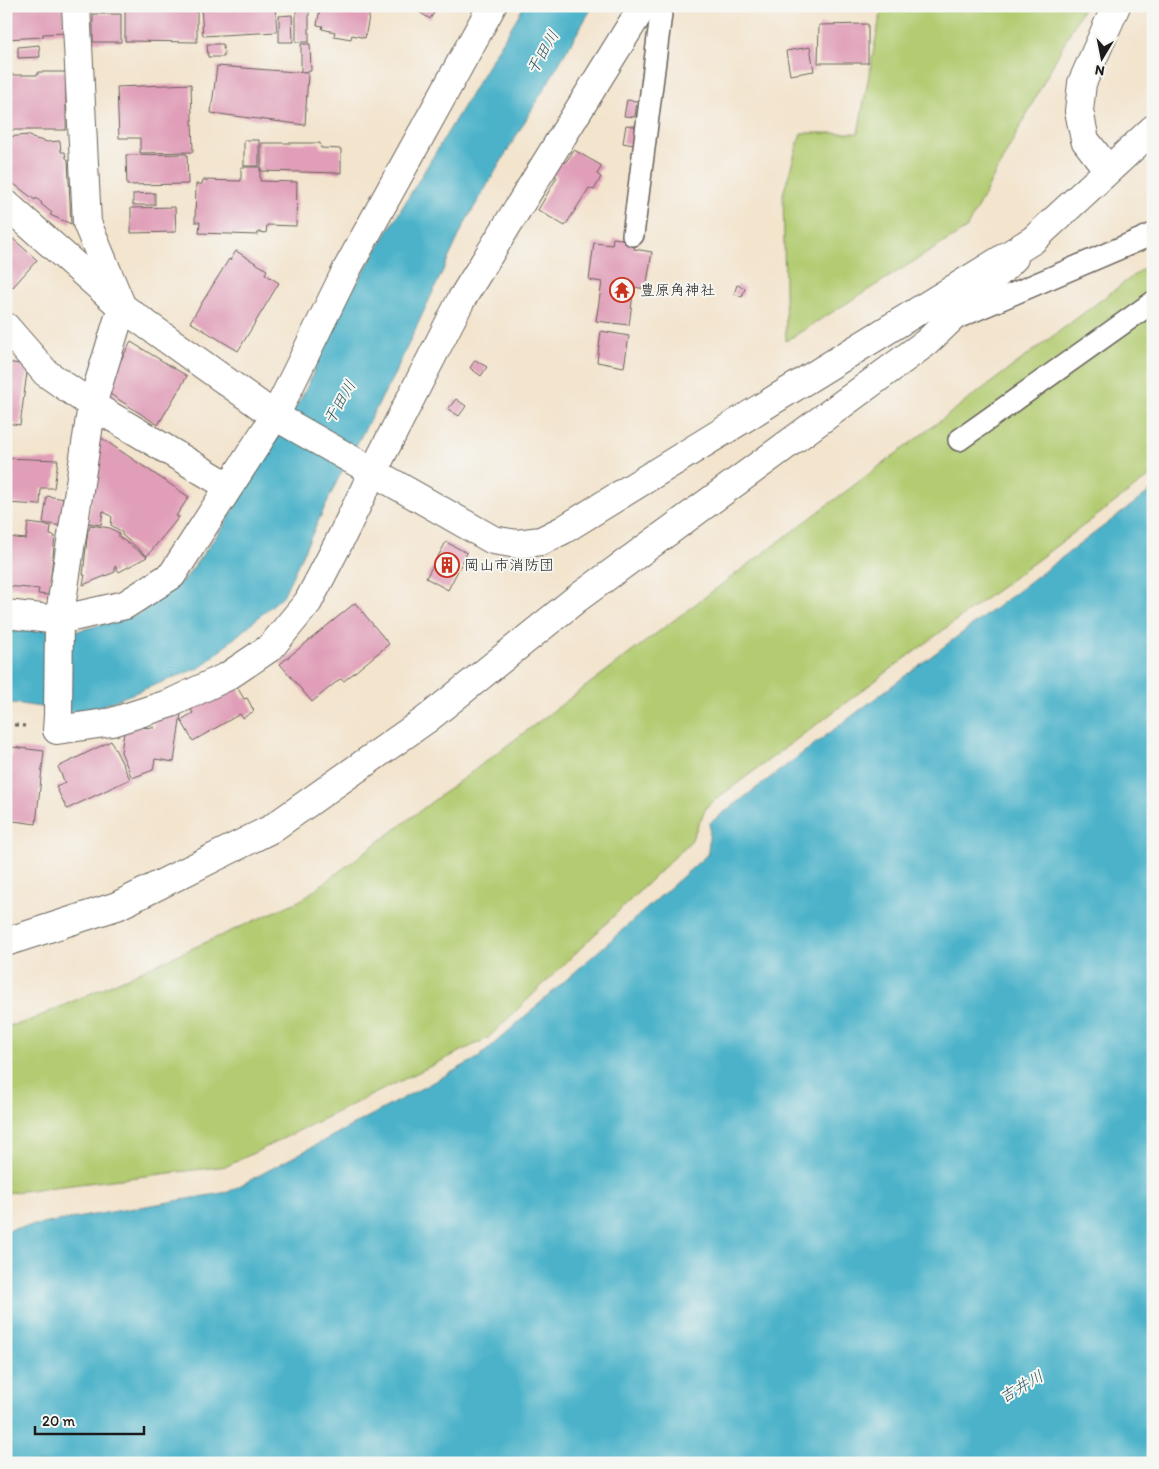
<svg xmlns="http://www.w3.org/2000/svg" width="1159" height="1469" font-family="Itim,'Klee One',sans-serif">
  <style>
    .green { fill: #b3cc72; stroke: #687447 }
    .water { fill: #4bb2c9; stroke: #346772 }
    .building { fill: #e09eb8 }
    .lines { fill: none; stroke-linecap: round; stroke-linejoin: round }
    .service-casing { stroke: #67625a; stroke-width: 24 }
    .minor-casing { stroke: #67625a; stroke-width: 30 }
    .tertiary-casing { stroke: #67625a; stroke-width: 30 }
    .path { stroke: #67625a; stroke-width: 3; stroke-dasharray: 4 4; stroke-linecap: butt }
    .service { stroke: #fff; stroke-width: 21 }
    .minor { stroke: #fff; stroke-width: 28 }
    .tertiary { stroke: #fff; stroke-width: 28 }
    .labels { text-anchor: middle; stroke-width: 4; stroke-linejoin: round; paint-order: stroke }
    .poi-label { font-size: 15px; fill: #1c1c1c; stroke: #f6f6f2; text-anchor: start }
    .water-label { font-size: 16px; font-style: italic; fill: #2f5861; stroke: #f6f6f2 }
  </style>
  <rect width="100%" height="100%" fill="#f6f6f2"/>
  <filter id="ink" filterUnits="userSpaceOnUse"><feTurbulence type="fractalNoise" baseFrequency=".02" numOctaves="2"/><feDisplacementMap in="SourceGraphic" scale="10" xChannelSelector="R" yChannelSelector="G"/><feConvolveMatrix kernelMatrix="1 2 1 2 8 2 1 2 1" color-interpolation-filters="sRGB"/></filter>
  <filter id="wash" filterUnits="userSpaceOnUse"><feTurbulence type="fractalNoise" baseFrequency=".0096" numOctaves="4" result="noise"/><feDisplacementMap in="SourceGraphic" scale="20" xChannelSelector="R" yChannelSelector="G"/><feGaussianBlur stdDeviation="1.12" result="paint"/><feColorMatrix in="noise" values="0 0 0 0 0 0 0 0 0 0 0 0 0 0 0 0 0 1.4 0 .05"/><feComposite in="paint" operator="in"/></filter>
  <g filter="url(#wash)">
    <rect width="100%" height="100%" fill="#f3e4cd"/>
    <!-- green -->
    <path class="green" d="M882,6H1084L966,229L786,341L783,194L801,133H858Z
      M1153,261V474L707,806L691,841L488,1038L227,1166L6,1193V1026L24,1023L301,900Z"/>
    <!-- water -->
    <path class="water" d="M524,6H593L466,221L394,375L339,477L283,596L201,667L83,713L6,702V625L70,633L137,615L184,580L222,528L303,395L312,376L330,327Z
      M1153,489V1463H6V1230L228,1192L478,1058L708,854L710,823Z"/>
    <g id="blocks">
      <!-- building -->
      <path class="building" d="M6,6H63L65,33L43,34V37L6,39Z
        M125,6H197V42L125,41Z
        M201,6H275L277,32L203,36Z
        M296,6H309V42H296Z
        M325,6H371L365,38L352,35L351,39L334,36L335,32L322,29L323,26L317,25L320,9L324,10Z
        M410,6H438L430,19Z
        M93,14H121V42H93Z
        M292,15L293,42H279V16Z
        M868,24V63H818L819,25Z
        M207,44H223L224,57H208Z
        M301,44H310L311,71L301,72Z
        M39,45L40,57L18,58V47Z
        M810,47L814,71L790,75L786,51Z
        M217,66L308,73L305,125L211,113Z
        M38,72H66V130H6V75H38Z
        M191,84L193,152L140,153V138H119L117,87Z
        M627,100L637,101L635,117L624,116Z
        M626,125L654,129L650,148L623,143Z
        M29,135L32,138L48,142L60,141L61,152H65L66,158L68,160L71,224L50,215L52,213L41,204L42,203L36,198L35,200L6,178V137Z
        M244,140H259V166H244Z
        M261,143H320L321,148L341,149V173L261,171Z
        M574,150L602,166L597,174L601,177L594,190L589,188L565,226L538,210L557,177L552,174L561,159L565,163Z
        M187,154L188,184L127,185L126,155Z
        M241,167H260V181L297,182L296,226L267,225L266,233L258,232V235L199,233L200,222H195L196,184H202L203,180L241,181Z
        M155,193V205H133V194Z
        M175,207L176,232L131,233V208Z
        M10,236L37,260L13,287L6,281V239Z
        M613,238L636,241L634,249L652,252L646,289L634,287L629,325L596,321L602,282L589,280L594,243L612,245Z
        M236,251L267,270L265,274L279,283L238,351L190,322L229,259L230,260Z
        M737,285L745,288L742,297L734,294Z
        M601,331L629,336L624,367L597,362Z
        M131,342L187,376L158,425L104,390Z
        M475,360L487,367L481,376L470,368Z
        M6,362L28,365L20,425L6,423Z
        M456,399L466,406L459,416L448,409Z
        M100,437L189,497L176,516L179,517L147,556L122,535V532L111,525L112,517L103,511L101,525L88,523Z
        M6,458L58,460L54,488H41L40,505L6,503Z
        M47,496L71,500L69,527L43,523Z
        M28,523L51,526L50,535L55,536L49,595L38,594L39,589L6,586V537L26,539Z
        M90,525L110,528L119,533V537L147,557L119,572L115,566V572L83,585L85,575H83L88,530H89Z
        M446,542L467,553L448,590L426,578Z
        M355,603L389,644L344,681L340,679L312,702L280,664Z
        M232,678L244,699L247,698L254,711L243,718L240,714L193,741L181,720L193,713L188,704Z
        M165,711L181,714L174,762L155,759L153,770L132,778L121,752L125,726L154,728L156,715Z
        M111,741L130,779L67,809L56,787L65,783L58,767Z
        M12,747L44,751L36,824L6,820V757L11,758Z"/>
    </g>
  </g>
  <g filter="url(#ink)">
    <use href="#blocks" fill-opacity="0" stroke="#67625a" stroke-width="1"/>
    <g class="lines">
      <defs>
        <path id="service" d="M633,235L662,6
          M957,318L1153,234
          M959,440L1153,302"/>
        <path id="minor" d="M76,6L87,223L122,307L92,405L59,620L58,715L57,730L112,722L171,703L228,676L271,647L308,602L340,540L373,472L461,300L643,6
          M1108,170L1085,140L1079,111L1082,83L1116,6
          M6,327L46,373L92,405L228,486
          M6,614L59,620L125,605L172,575L275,416L347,269L492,6
          M6,942L117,906L271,829L427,719L575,600L927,342L1014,258"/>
        <path id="tertiary" d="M6,204L122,307L275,416L493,540L517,544L541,541L563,530L1033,240L1153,129"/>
      </defs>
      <!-- service casing -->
      <use href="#service" class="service-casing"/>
      <!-- minor casing -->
      <use href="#minor" class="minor-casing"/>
      <!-- tertiary casing -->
      <use href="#tertiary" class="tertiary-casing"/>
      <!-- path -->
      <path class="path" d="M6,724L25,726"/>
      <!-- service -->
      <use href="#service" class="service"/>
      <!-- minor -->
      <use href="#minor" class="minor"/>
      <!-- tertiary -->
      <use href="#tertiary" class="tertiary"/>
    </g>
  </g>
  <!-- icons -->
  <defs>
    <symbol id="temple-ring" viewBox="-11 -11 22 22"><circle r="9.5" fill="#f6f6f2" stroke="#c8321e" stroke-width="1.5"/><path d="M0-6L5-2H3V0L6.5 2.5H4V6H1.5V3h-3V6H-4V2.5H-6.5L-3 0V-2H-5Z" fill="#c8321e"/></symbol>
    <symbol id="building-ring" viewBox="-11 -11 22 22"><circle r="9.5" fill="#f6f6f2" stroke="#c8321e" stroke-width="1.5"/><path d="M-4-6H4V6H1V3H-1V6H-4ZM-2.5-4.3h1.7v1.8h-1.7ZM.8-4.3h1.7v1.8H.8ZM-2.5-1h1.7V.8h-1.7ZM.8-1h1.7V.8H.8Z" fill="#c8321e"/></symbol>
  </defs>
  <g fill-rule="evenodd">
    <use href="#temple-ring" x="608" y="276" width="28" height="28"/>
    <use href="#building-ring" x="433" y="551" width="28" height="28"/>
  </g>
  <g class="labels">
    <!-- poi labels -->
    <g class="poi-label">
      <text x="640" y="295">豊原角神社</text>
      <text x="464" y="570">岡山市消防団</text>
    </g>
    <!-- water labels -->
    <g class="water-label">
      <text transform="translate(542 52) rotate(-60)" y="6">干田川</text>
      <text transform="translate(339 402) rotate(-60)" y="6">干田川</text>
      <text transform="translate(1021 1386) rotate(-30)" y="6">吉井川</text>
    </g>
  </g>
  <!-- margin -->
  <rect width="1159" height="1469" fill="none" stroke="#f6f6f2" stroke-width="25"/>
  <!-- north arrow -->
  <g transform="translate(1102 58) rotate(190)" stroke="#f6f6f2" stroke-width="4" paint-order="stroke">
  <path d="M0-4L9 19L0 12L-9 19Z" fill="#1c1c1c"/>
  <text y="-8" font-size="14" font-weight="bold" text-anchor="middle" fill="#1c1c1c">N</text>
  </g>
  <!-- scale -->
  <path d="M35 1426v8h109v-8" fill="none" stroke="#1c1c1c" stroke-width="2.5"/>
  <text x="42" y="1426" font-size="15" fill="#1c1c1c" stroke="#f6f6f2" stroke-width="4" paint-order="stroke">20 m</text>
</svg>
